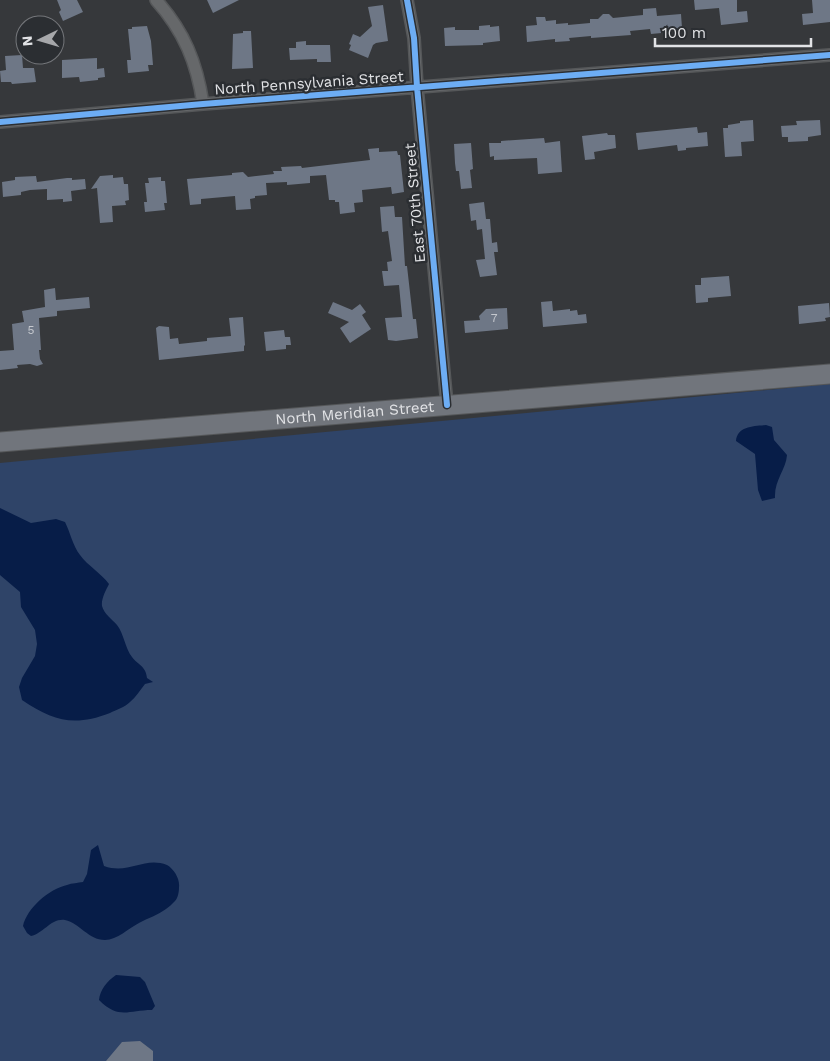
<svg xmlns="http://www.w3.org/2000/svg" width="830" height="1061" font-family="'Work Sans',sans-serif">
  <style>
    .green { fill: #2f4468 }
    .water { fill: #071d48 }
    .building { fill: #6e7786 }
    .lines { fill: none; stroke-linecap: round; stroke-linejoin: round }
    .street-casing { stroke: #555759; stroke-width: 14 }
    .primary-casing { stroke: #555759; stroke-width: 21 }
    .street { stroke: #66686a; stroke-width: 11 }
    .primary { stroke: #71757c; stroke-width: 19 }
    .cycleway-casing { stroke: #2b2e32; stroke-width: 9 }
    .cycleway { stroke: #6dadf4; stroke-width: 6 }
    .labels { text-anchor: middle; stroke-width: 5; stroke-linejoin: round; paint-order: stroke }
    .number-label { font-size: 12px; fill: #c5c8ce }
    .street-label { font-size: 15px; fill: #e2e3e6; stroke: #2b2e32 }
  </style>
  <rect width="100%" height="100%" fill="#36383b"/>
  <!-- green -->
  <path class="green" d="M830,384V1061H0V463Z"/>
  <!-- water -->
  <path class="water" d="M766,425L772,427L774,440L787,455C786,470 774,480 775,498L762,501L758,490L755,454L736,441C737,426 754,426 766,425Z
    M0,508L31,523L56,519L65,522C70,532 73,546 80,555C88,566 101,573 109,584C106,590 101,599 102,606C104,614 112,619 117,625C124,634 125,648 132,657C138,665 146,666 147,678L153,682L145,684C140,690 136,697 130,702C125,707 116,710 110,713C74,727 53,721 22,700L19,687L22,678L35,656L37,644L35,630L21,607L20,592L0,575Z
    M98,845L104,866C129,875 144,856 167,865C174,869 180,879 179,887C179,892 178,898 175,901C172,904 169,907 166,909C158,915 148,918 139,923C129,928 117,940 105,940C88,940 80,923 65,920C51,918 43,934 31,936L27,933L23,926C27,908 49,889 67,885C72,883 78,883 83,882L87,874L91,850Z
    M116,975L140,977L145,982L155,1006L152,1010C128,1010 119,1020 99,1000C100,990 107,981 116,975Z"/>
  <!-- building -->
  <path class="building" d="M57,0H77L83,12L63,21L59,12L61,10Z
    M207,0H239L213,13Z
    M694,0H737V12L747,11L748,22L721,25L719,8L695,10Z
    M812,0H830V22L803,25L802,14L813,13Z
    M383,5L388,41L376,43L373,45L368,58L349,50L351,45L349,44L353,34L360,37L372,26L368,7Z
    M656,8L657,16L681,14L682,28L672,29V32L651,34L650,29L630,31L631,35L591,38V36L569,38L570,41L555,42V39L527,42L526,26L537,25L536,17H545L546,21L556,20V24L568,23V25L590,23V19H598L603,14H609L613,18L643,15V9Z
    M490,25V27L499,26L500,41L483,43V45L445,46L444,28L455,27V30H479V26Z
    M147,26L151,41L153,65H148L149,71L128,73L127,60H131L128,29H132V27Z
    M243,31H251L253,68L232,69L233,34L243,33Z
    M306,41V45H330L331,62H317V59L290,60L289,48H296V42Z
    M22,55L23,68H34L36,82L12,84L11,82H1L0,71L6,70L5,56Z
    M97,58V69L104,68L105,77L98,78V80L80,82L79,77L62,78V60Z
    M753,120L754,141L741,142L742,156L725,157L723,128H728V125L740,123V121Z
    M820,120L821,135L808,137V141L788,142V137H782L781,126L797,125L796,121Z
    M697,127L698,133L707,132L708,146L686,148V150L678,151L677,145L638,150L636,133Z
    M607,133L608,135H615L616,148L594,152L595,159L585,160L582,136Z
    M544,138L545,143L560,141L562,172L538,174L537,158L494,160V156L490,157L489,143H501V141Z
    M471,143L473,169L470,170L472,188L461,189L459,171H456L455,163L454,144Z
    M379,148V152L397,151L398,155H400L404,192L392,194L391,187L362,190L363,202L354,203L355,212L340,214L339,202H335V200H329L326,175L310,176V183L287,185V182L266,183L267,195L255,196V198L250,199L251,209L236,210L235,196L201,199V204L190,205L187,179L232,175V173L243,172L248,177L274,174L273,171H282L281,167L301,166L302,168L370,160L368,149Z
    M113,175V178L123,177L124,184H128L129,200L125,201L126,205L112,206L113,222L100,223L97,188L91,189L100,176Z
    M36,176L37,182L67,178H72V180L85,179L86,189L71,191L72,201L63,202V199L47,200V189L30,190L21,192V195L3,197L2,182L15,180V177Z
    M161,177V181H165L167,203H164L165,210L145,212L144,202H147L145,183H149L148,178Z
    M484,202L486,219H490L492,243L497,242L498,252H494L497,275L480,277L476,260L485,259L482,229L477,230L476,220L471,221L469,204Z
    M394,206L395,217H402L405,266H407L413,319H416L418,338L396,341L388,340L385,318L402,317L399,285L384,286L382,271H388L387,262L392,261L388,231L382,232L380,207Z
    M729,276L731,296L708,298V302L696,303L695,285H701V278Z
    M55,288L56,300L89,297L90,308L57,311V316L39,318L41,350H39L40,359L43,364L37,366L30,364L17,365L18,368L0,370V351L14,350L12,324L24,322L22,311L45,307L44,290Z
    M552,301L553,311L570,309V311L577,310L578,315L586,314L587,323L543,327L541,302Z
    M333,302L352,310L360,304L366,312L362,315L371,329L350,343L340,328L349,322L328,313Z
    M829,303L830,317L825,318L826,321L799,324L798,306Z
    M507,308L508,329L465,333L464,321L480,320L479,316L486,309Z
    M243,317L245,345L244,346V351L159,360L156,328L159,326L169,327L170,339L178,338L179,344L207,341V338L231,336L229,318Z
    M284,330L285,337H290L291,345H286V349L266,351L264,332Z
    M140,1041L153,1051V1061H106L122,1042Z"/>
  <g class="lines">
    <defs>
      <path id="street" d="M156,0C184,31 197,63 203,104
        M407,0L414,38L417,87L447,405
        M0,122L203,104L830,55"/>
      <g id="primary">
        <path id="s1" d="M0,442L830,374"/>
      </g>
    </defs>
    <!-- street casing -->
    <use href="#street" class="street-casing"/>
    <!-- primary casing -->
    <use href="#primary" class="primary-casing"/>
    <!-- street -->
    <use href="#street" class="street"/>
    <!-- primary -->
    <use href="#primary" class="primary"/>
    <defs>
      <path id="cycleway" d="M407,0L414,38L417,87L447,405
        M0,122L203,104L830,55"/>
    </defs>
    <!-- cycleway casing -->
    <use href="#cycleway" class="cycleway-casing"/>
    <!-- cycleway -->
    <use href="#cycleway" class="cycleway"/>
  </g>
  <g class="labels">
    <!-- number labels -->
    <g class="number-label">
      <text x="494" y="322">7</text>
      <text x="31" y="334">5</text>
    </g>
    <!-- street labels -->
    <g class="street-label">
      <text transform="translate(309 83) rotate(-4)" y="5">North Pennsylvania Street</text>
      <text transform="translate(415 203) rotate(-95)" y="5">East 70th Street</text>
      <text dy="5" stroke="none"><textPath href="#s1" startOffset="356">North Meridian Street</textPath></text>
    </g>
  </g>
  <!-- north arrow -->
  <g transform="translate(40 40) rotate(265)"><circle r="24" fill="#2b2e32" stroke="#74767a"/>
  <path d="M0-4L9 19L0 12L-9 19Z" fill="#a6a7aa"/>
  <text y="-8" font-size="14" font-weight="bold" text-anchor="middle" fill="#e2e3e6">N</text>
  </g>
  <!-- scale -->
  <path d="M655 38v8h156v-8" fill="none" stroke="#e2e3e6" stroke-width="2.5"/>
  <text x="662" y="38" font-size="15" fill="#e2e3e6" stroke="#2b2e32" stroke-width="4" paint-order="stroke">100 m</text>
</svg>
